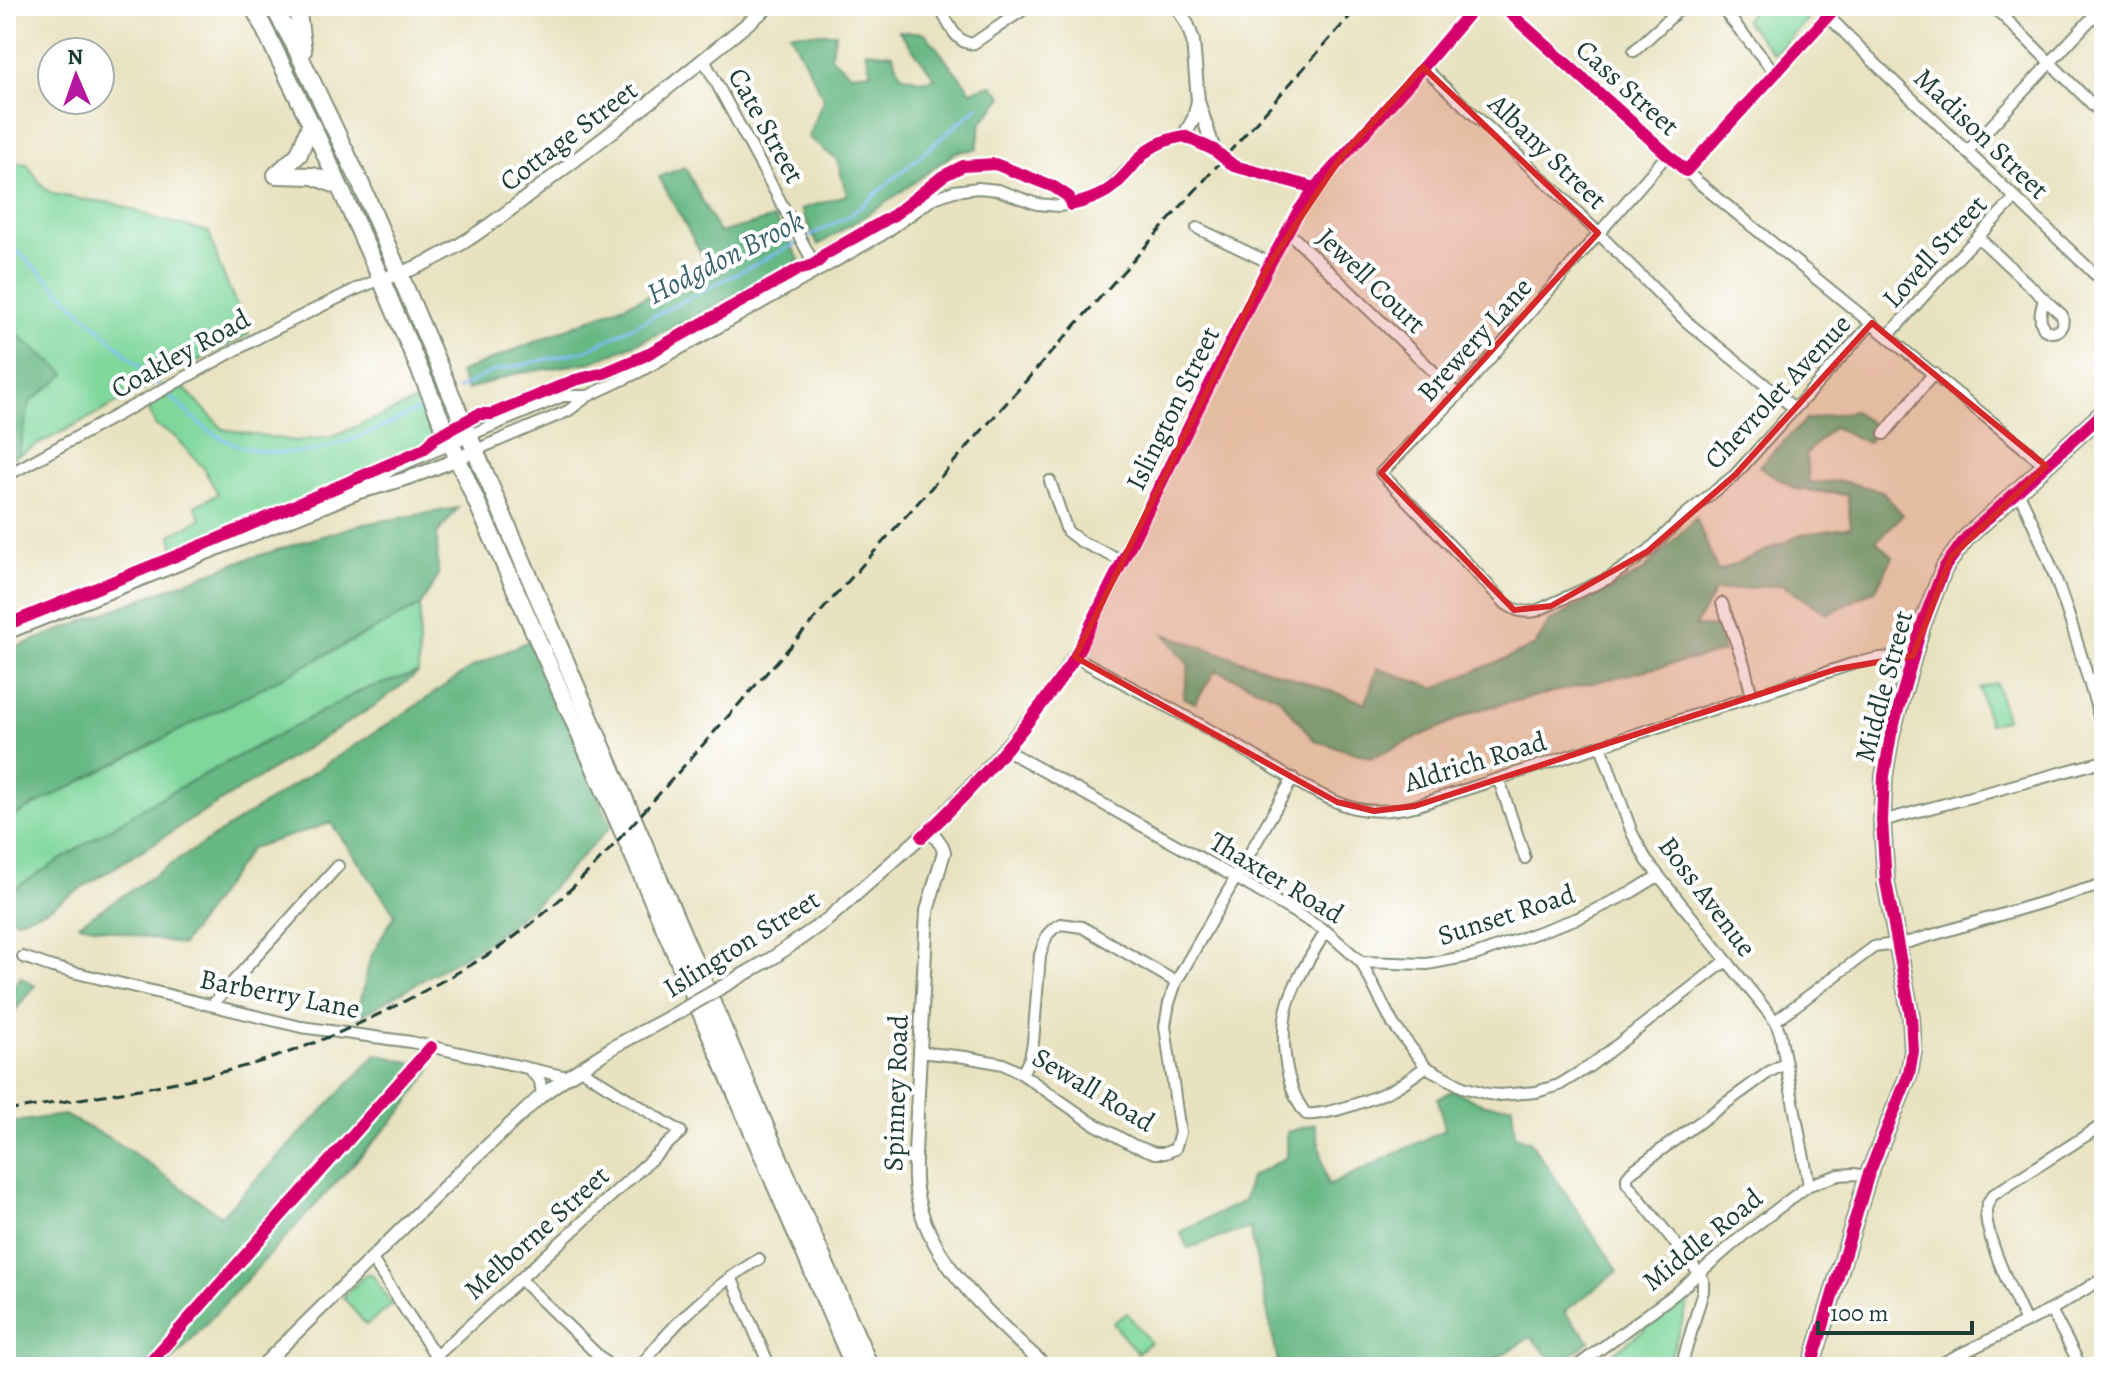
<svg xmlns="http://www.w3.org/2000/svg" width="2110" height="1373" font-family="Alegreya,serif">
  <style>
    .green { fill: #7fd79c; stroke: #4f8a68; stroke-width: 2 }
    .forest { fill: #67b884; stroke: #437a5c; stroke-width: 2 }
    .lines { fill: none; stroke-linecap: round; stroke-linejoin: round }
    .stream { stroke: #7fbdf2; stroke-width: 3 }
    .minor-casing { stroke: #84907a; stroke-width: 14 }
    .tertiary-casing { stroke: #84907a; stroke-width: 16 }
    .primary-casing { stroke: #84907a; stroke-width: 20 }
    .minor { stroke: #fff; stroke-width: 10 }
    .tertiary { stroke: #fff; stroke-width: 12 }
    .primary { stroke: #fff; stroke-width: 16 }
    .rail { stroke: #1f3d34; stroke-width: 3; stroke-dasharray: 12 6; stroke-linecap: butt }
    .tertiary-bridge-casing { stroke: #84907a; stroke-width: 16; stroke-linecap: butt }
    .tertiary-bridge { stroke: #fff; stroke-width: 12 }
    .cycleway-casing { stroke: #fff; stroke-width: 17 }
    .cycleway { stroke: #d6006c; stroke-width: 12 }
    .marked { fill: #d62828; fill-opacity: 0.2; stroke: #d62828; stroke-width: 6; stroke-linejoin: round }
    .labels { text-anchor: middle; stroke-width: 8; stroke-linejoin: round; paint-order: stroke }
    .street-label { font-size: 28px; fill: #1f3d34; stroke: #fff }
    .water-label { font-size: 30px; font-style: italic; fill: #3c636d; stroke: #fff }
  </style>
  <rect width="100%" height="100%" fill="#fff"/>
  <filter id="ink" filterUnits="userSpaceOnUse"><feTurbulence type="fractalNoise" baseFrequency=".0125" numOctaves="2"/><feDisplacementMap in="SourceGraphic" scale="16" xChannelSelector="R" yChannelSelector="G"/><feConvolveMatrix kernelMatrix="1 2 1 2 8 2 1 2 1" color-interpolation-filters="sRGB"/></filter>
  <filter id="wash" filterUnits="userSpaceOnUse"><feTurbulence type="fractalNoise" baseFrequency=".006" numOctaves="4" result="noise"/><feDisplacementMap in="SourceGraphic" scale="32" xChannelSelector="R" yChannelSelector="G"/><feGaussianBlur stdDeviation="1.8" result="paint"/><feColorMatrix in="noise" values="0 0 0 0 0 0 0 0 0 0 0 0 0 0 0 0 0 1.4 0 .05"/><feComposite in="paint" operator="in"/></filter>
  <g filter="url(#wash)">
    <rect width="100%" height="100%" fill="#e8e2c0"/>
    <!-- green -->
    <path class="green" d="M1757,6H1793L1807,20L1774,54L1744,20Z
      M6,162L27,164L45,189L54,194L79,199L113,203L161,220L209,232L220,267L249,334L18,455L30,402L66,374L6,326Z
      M183,387L223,429L294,441L332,437L421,399L432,426L431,440L420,449L189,549H174L171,535L201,519L195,506L218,494L203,467L174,436L155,425L147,406Z
      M420,606L418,673L362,690L149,804L6,894V820Z
      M1996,683L2006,719L1989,724L1979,688Z
      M366,1274H371L374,1277L392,1305L366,1325L343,1297Z
      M1692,1293L1667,1367H1595Z
      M1127,1313L1150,1342L1137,1353L1113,1323Z"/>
    <!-- forest -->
    <path class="forest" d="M899,31L925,33L971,91L992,85L1003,97L981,123L977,149L956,152L884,204L818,245L801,209L847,195L837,160L808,137L824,98L790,33H836L830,56L851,74L871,72L865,51L892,54L901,75L922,81L935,78Z
      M685,167L719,233L774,218L782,229L800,261L676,326L592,362L514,374L467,390L459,373L666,288L707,264L659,177Z
      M6,326L66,374L30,402L18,455L6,462Z
      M1852,411L1877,427L1868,443L1833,427L1806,454L1809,483L1841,481L1882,491L1903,515L1876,541L1893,557L1876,589L1828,614L1782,585L1715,591L1695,626L1718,627L1723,652L1478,710L1372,758L1315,741L1278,697L1216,670L1195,703L1183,697L1189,666L1165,634L1366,703L1377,668L1435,688L1535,646L1549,622L1642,572L1696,518L1718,572L1801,535L1851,527L1847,495L1795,489L1759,466L1806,420Z
      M458,508L437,534L438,577L420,606L6,820V651L238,562L358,525Z
      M531,640L611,826L541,899L486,943L357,1018L370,958L395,914L331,823L251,848L182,945L79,924L414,707L472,667Z
      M418,673L376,705L46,910L16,920L6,914V894L149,804L362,690Z
      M21,977L35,986L16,1009L6,1039V994Z
      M377,1054L432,1068L402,1111L166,1367H6V1123L64,1115L110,1138L139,1157L221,1216Z
      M1453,1090L1485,1105H1512L1515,1136L1530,1141L1618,1271L1564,1312L1590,1341L1557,1365L1531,1337L1482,1367H1279L1250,1228L1188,1248L1180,1232L1244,1201L1250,1177L1287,1157V1132L1315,1124L1328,1186L1445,1130L1438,1098Z"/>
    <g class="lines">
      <!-- stream -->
      <path class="stream" d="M804,239L851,215L979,106
        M6,240L160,386
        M458,389L491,372L587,350L797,243
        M165,391C184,409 203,430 227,441C296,472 363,438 425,406"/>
    </g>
  </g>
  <g filter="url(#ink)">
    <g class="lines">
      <defs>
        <path id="minor" d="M939,6C947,20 956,46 974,43L1029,6
          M1502,6L1698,182L2046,466
          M1720,6L1776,74
          M1993,6L2104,116
          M1828,16L1886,74L2104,283
          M1634,51L1683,6
          M704,60L818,271
          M1423,67L1555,190L1687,322L1794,408
          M1967,152L2103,6
          M1667,155L1458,395L1381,473L1506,604C1516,611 1524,613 1536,611L1609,578L1648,551L1685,515L1735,475L1872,323
          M1686,171L1837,6
          M1197,228L1270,263
          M1287,231L1458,395
          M1978,237L2044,299C2041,310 2038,319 2044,329C2056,336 2065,329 2062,315L2044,299
          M1888,336L1955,261L2014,199
          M1884,434L1934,373
          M470,435L563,396H588
          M476,450L568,411L588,396L639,372L882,235L934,198L954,191L978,188L998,190L1037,204L1059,206L1081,202L1106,191L1149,148L1158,143L1184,136
          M6,476L261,336L354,290L381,279
          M1050,481L1067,531L1080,541L1123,561
          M2017,490C2057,567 2080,650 2104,733
          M1722,603L1744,664L1752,697
          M1075,657C1129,686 1183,714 1236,745C1271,765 1315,797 1354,808C1375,813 1394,811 1415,806L1852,664L1880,658L1913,656
          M1601,746L1632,833L1647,861L1775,1021
          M1004,749L1236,878L1326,931L1361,962L1393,1024L1426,1067L1463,1087L1488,1094L1500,1095L1536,1092L1559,1085L1590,1066L1726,961
          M1499,780L1525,858
          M1882,821L2104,761
          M1326,931C1313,953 1298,975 1290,998C1278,1031 1284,1087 1306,1114C1327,1116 1373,1099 1393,1089C1405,1083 1415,1074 1426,1067
          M23,957L52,967L301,1027L411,1042L567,1077
          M1361,962L1427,964L1475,955L1578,918L1632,892L1658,876
          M212,1005L338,866
          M919,1052L965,1057L1003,1064L1022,1074L1091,1122L1133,1145L1155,1153H1165L1175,1149L1180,1133L1165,1026L1169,1003L1176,982L1293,778
          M529,1069L540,1081L542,1095
          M1022,1074L1030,1058L1033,1043L1040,955L1047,935L1054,928L1061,924L1082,927L1176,982
          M1809,1185L1780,1033L1775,1021L1874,947L1909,942L2104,884
          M371,1258L443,1367
          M731,1277L770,1367
          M520,1279L610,1367
          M2051,1310L2081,1367
          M2026,1322C2014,1296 1986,1240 1986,1212C1986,1205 1988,1201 1993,1195L2104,1124
          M424,1367L681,1132L580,1069
          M640,1367C673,1323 712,1287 759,1259
          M1576,1367L1675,1294L1747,1232L1809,1185L1839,1175L1854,1174L1868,1176
          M1681,1367L1703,1291V1280L1699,1273L1627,1183V1177L1632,1171L1769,1072L1786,1063
          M1934,1367L2051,1310L2104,1278"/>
        <path id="tertiary" d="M1177,6L1188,26L1193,41L1198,101L1194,118L1184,136L1214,150L1234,166L1315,188
          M1198,101L1214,150
          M381,279C449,262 503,215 558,173C630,119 700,63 769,6
          M365,488L392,468L470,435
          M6,633L359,492C400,482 438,469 476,450
          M930,829L942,846L944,852L927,911L915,1153C915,1165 914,1178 916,1190C927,1263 996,1320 1046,1367
          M736,979L774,957L828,919L935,824L985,771L1044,702L1081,646L1270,263L1298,212L1315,188L1413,79L1475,6
          M261,1367L466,1166L542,1095L567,1077L615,1046L668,1018"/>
        <path id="primary" d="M253,6L316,134L381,279L462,469L630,848L854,1367
          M273,6L295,46L360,182L752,1096L870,1367
          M297,6L303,51
          M276,175L313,176L339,186
          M276,175L299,154L311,123
          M1811,1367L1868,1176L1909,1074L1913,1051L1911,1017L1886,882L1882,821L1884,776L1891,734L1922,625L1944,568L1966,538L2104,412"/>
      </defs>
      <!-- minor casing -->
      <use href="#minor" class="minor-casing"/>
      <!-- tertiary casing -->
      <use href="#tertiary" class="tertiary-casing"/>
      <!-- primary casing -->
      <use href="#primary" class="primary-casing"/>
      <!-- minor -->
      <use href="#minor" class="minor"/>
      <!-- tertiary -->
      <use href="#tertiary" class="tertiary"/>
      <!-- primary -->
      <use href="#primary" class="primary"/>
      <!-- rail -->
      <path class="rail" d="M6,1111C82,1098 159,1088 234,1069C305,1051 371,1020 435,985C464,969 492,954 518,934C552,909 583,878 612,847L1359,6"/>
      <defs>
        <path id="tertiary-bridge" d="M668,1018L736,979"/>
      </defs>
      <!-- tertiary-bridge casing -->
      <use href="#tertiary-bridge" class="tertiary-bridge-casing"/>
      <!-- tertiary-bridge -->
      <use href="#tertiary-bridge" class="tertiary-bridge"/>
      <defs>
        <path id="cycleway" d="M1502,6L1686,171L1837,6
          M6,625L215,540L422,450L430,444L434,438L479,414H492L575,380L604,373L644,356L799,269C808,268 818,264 824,255L894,215L943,176L963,166L995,164L1054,187L1069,197L1071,205C1083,202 1096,198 1107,191C1140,168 1135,145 1184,136L1214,150L1234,166L1315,188
          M922,837C977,786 1034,720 1075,657L1270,263L1298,212L1315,188L1413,79L1475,6
          M146,1367L431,1047
          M1811,1367L1868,1176L1909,1074L1913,1051L1911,1017L1886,882L1882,821L1884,776L1891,734L1922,625L1944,568L1966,538L2104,412"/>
      </defs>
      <!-- cycleway casing -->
      <use href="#cycleway" class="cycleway-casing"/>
      <!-- cycleway -->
      <use href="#cycleway" class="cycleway"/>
    </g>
  </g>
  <!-- marked area -->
  <path class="marked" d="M1423,67L1598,233L1381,473L1514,610L1551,606L1648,551L1735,475L1872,323L2046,466L1951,557L1913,656L1837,669L1415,806L1374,811L1337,802L1075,657L1270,263L1341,157Z"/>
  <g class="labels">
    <!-- street labels -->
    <g class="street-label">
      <text transform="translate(1628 87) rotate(42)" y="10">Cass Street</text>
      <text transform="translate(767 125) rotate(61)" y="10">Cate Street</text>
      <text transform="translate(1982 133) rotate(44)" y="10">Madison Street</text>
      <text transform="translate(568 135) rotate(-37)" y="10">Cottage Street</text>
      <text transform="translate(1548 151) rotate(44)" y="10">Albany Street</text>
      <text transform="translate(1934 251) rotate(-48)" y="10">Lovell Street</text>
      <text transform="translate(1372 280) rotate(44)" y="10">Jewell Court</text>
      <text transform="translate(1474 339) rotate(-48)" y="10">Brewery Lane</text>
      <text transform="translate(180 353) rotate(-29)" y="10">Coakley Road</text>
      <text transform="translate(1777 391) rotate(-47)" y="10">Chevrolet Avenue</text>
      <text transform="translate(1172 408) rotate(-64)" y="10">Islington Street</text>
      <text transform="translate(1883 686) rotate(-75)" y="10">Middle Street</text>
      <text transform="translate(1475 761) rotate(-17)" y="10">Aldrich Road</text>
      <text transform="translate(1277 877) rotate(31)" y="10">Thaxter Road</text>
      <text transform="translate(1708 896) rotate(53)" y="10">Boss Avenue</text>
      <text transform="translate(1506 914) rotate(-18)" y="10">Sunset Road</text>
      <text transform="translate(741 943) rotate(-32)" y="10">Islington Street</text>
      <text transform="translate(280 993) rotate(11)" y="10">Barberry Lane</text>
      <text transform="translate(1094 1089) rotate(31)" y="10">Sewall Road</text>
      <text transform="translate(895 1093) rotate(-88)" y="10">Spinney Road</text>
      <text transform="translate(536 1232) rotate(-42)" y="10">Melborne Street</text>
      <text transform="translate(1702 1239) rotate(-39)" y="10">Middle Road</text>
    </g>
    <!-- water labels -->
    <g class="water-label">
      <text transform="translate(725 257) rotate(-27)" y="10">Hodgdon Brook</text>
    </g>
  </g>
  <!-- margin -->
  <rect width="2110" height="1373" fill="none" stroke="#fff" stroke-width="32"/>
  <!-- north arrow -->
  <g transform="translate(76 76) rotate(358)"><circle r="38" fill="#ffffff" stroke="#a5b1ae" stroke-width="2"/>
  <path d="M0-6L14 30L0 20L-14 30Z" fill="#b5179e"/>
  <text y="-12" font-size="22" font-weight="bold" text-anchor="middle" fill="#1f3d34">N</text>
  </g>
  <!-- scale -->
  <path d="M1818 1321v12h154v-12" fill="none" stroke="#1f3d34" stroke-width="4"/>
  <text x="1830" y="1321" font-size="24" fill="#1f3d34" stroke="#ffffff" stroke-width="6" paint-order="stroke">100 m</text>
</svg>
